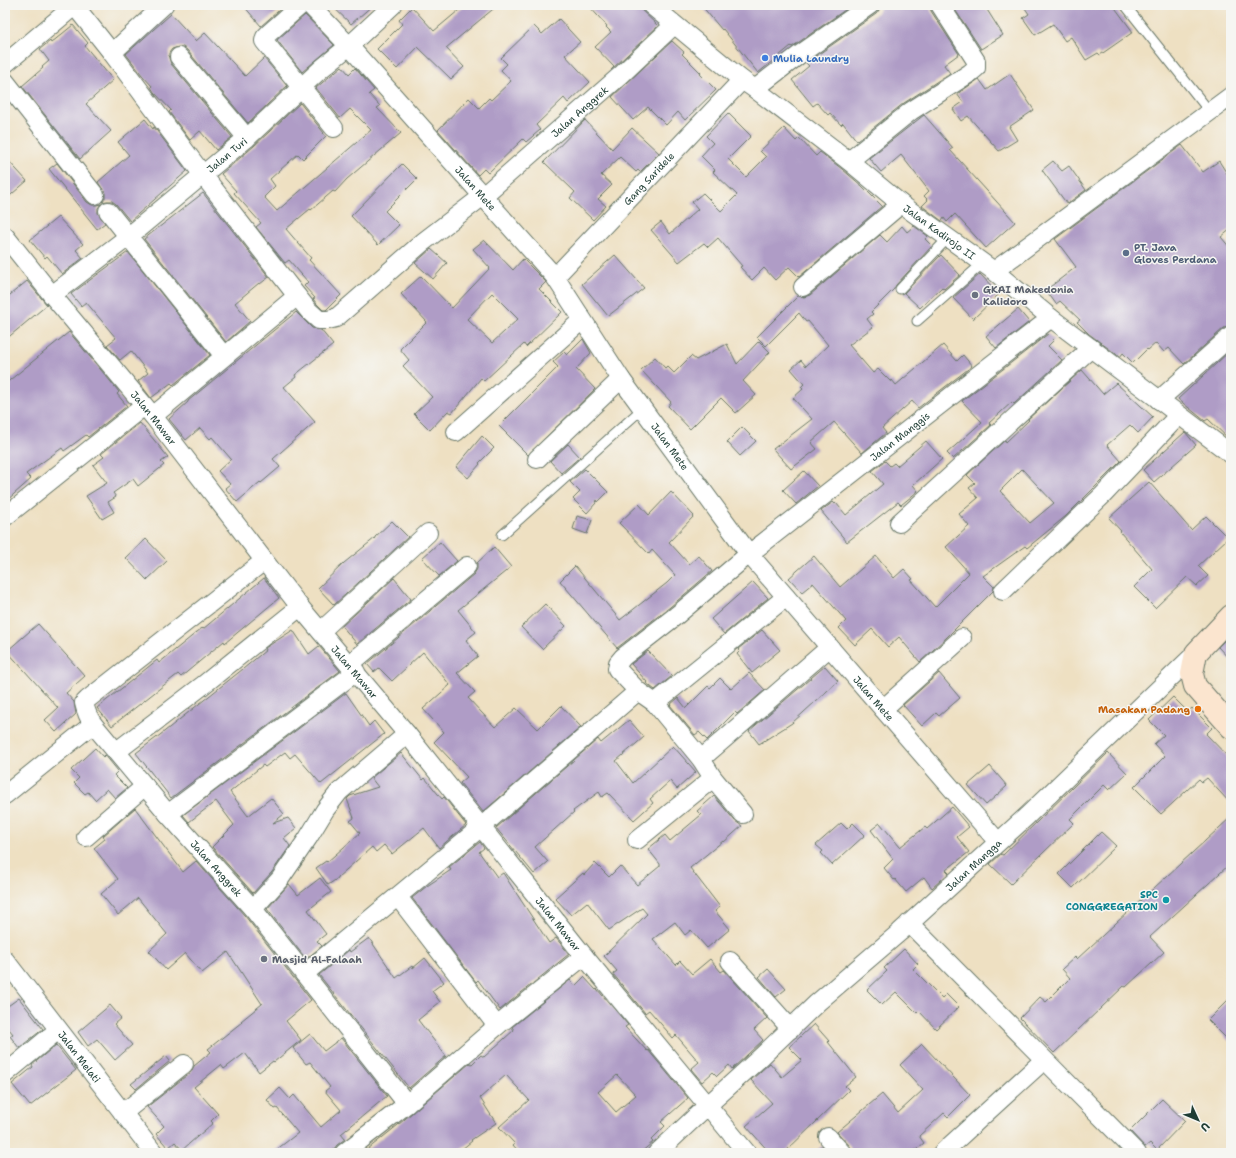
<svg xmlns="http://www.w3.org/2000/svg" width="1236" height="1158" font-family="'Shantell Sans',sans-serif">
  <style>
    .building { fill: #af9cc6; fill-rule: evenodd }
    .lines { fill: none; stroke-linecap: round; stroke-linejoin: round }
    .lane-casing { stroke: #677666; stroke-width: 11 }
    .street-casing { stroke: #677666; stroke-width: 20 }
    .secondary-casing { stroke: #677666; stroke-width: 24 }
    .lane { stroke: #fff; stroke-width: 9 }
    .street { stroke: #fff; stroke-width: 18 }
    .secondary { stroke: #fbe5cf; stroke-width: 22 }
    .shop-dot { fill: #3f7fe0; stroke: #f6f6f2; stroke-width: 1.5 }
    .service-dot { fill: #5c6f8a; stroke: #f6f6f2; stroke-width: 1.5 }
    .worship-dot { fill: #6b7280; stroke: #f6f6f2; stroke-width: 1.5 }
    .food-dot { fill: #e8710a; stroke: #f6f6f2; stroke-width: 1.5 }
    .culture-dot { fill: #0f9aa8; stroke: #f6f6f2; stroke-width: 1.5 }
    .labels { text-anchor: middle; stroke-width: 3; stroke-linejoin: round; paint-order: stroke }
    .shop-label { font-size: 10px; font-weight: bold; fill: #366cbe; stroke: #f6f6f2; text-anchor: start }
    .street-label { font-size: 10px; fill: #1f3d34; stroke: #f6f6f2 }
    .service-label { font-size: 10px; font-weight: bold; fill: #4e5e75; stroke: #f6f6f2; text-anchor: start }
    .worship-label { font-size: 10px; font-weight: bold; fill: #5b616d; stroke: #f6f6f2; text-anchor: start }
    .food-label { font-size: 10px; font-weight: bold; fill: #c56008; stroke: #f6f6f2; text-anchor: end }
    .culture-label { font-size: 10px; font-weight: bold; fill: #0d838f; stroke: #f6f6f2; text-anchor: end }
  </style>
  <rect width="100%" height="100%" fill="#f6f6f2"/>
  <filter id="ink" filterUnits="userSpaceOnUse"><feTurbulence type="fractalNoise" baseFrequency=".025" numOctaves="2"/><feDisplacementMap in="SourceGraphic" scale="8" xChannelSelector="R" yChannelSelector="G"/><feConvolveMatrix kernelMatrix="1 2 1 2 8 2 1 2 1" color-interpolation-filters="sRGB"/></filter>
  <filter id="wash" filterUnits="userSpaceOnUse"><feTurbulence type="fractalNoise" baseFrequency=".012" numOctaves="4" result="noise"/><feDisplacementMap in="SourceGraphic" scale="16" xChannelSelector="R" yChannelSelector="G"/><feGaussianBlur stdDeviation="0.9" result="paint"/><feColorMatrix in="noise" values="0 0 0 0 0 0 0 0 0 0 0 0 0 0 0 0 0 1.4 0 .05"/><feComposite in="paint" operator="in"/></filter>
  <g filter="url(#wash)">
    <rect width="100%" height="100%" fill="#eee0c2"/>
    <g id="blocks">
      <!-- building -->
      <path class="building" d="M243,5H285L261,26Z
        M331,5H373L351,24Z
        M465,5H498L446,48L464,67L451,79L418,47L397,69L377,49L402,24L399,20L412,7L434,31Z
        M588,5H636L658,26L611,70L614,67L595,47L611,32L606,27L607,26Z
        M701,5H852L792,47L791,46L758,73L723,29L722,30Z
        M880,5H930L931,11L959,54L944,65L950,73L904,103L857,141L843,123L841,125L830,113L828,115L817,103L813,106L792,80L809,66L806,63L876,14L879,10Z
        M952,5H984L1003,35L981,49Z
        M1023,5H1113L1133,32L1100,55L1098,53L1086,60L1071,37L1065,41L1053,24L1035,35L1023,18L1029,14Z
        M171,14L196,41L205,33L245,76L264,58L287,86L248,123L187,50L183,47H178L172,49L169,53V58L171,64L232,137L216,150L200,131L190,140L169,112L171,110L154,92L151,87L152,86L142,75L126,54Z
        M305,15L334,45L302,72L277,40Z
        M559,19L580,42L565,55L590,82L568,103L564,98L536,125L540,130L526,142L523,139L488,173L484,169L478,175L438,130L469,98L479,108L489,98L491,100L511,81L501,70L507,64L501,58L534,26L542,34Z
        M73,25L88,43L85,46L113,80L86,104L111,131L80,159L22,86L43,68L42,67L49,61L40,49L50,41L51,43Z
        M672,41L684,52L682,54L701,73L700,74L716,90L685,120L678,112L666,125L648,107L633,120L612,97Z
        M342,66L349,74L355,68L374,90L369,94L380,106L377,108L401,133L347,179L335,192L333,191L311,210L310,209L286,229L311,258L309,260L341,295L326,310H323L317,304L313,299L315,298L304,286L308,282L289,260L285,263L256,227L261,223L234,193L236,191L221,174L254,146L300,103L324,133L323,134L326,136L303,159L298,154L270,179L275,186L264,197L277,211L371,130L350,109L340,118L316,88Z
        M1010,74L1034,110L1009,127L1017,140L999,151L968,116L961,121L953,109L963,102L957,94L979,79L987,90Z
        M728,113L751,136L728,159L746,177L766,157L760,151L784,128L796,141L799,138L816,156L820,152L842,169L862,186L882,206L799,277L789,267L775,280L764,268L752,280L740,267L742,266L718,238L708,247L704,243L679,262L651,230L661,222L670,234L698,209L692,202L703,193L721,211L737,195L713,172L715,170L701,156L713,143L706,136Z
        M924,115L953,148L950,150L1015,222L986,248L955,214L947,222L944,218L942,221L922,206L928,200L924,196L929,191L901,155L881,172L869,158Z
        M145,119L153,129L154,127L187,171L130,221L116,204L112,201H107L102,202L105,198V193L98,182L129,155L118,142Z
        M585,120L612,149L632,128L659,153L640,172L638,170L636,172L620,157L601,175L612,185L598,199L606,206L593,220L570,198L575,192L544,162Z
        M1182,145L1203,172L1219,161L1231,180V229L1221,237L1231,249V326L1224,328L1184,364L1169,348L1164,352L1156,343L1148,350L1147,349L1133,363L1123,353L1120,357L1089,334L1077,322L1080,320L1060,301L1056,304L1046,290L1076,267L1055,239Z
        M5,157L27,181L5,200Z
        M1053,161L1062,171L1069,166L1086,190L1067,204L1042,170Z
        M57,163L87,202L92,205H96L101,204L98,208V213L105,223L97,229L49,169Z
        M402,164L417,179L385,211L399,225L378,245L351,216Z
        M203,193L269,277L260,284L259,283L235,303L250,321L226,342L144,239Z
        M58,217L83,244L76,250L83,258L62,274L47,256L45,258L30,240Z
        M902,226L907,232L914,226L928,236L925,239L932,246L896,285L894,289L871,312L873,314L867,319L873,327L849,345L873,373L878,369L891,382L892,380L896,385L943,345L957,361L963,355L972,366L918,408L912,401L882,428L886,433L862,453L834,422L811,442L817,449L791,469L773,449L812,419L793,398L803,389L801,387L804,384L791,369L801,360L806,366L828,345L808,321L806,322L799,313L766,346L757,337L798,296L804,297L810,295L880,235L887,242Z
        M484,240L513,270L523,259L546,282L539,289L562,312L526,347L524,344L484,381L481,378L452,413L448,411L430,430L414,414L432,397L403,366L409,360L400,349L427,322L401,294L421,276L452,308L490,268L473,249ZM492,293L518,319L492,343L467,319Z
        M431,249L447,263L433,279L415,263Z
        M128,252L210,355L173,385L171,383L151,398L138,381L148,373L131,351L120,360L107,345L116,338L86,302L81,306L71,294Z
        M615,255L644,288L608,316L582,284Z
        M941,255L960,275L944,289L942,287L920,308L904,293Z
        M980,274L999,294L973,319L953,298Z
        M27,281L47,305L5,340V299Z
        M1018,309L1029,322L996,348L986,336Z
        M296,312L312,328L321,330L333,345L295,375L296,377L284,387L315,422L273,459L280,467L261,483L260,482L237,502L225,488L230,484L218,471L231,459L212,437L210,439L200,428L186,440L169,419L188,402V401Z
        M69,332L111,382L119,392L117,394L127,406L88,437L86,435L64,451L62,448L26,474L31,479L5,502V384Z
        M1048,334L1054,340L1048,346L1062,360L1014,404L1012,402L989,423L991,425L953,459L947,453L982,422L962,401Z
        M583,339L591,353L576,369L595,389L528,455L499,426L558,367L553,362L564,352L567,355Z
        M759,341L770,352L743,381L756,395L736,413L721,398L690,429L668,406L671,402L641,370L655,357L665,368L667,366L674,373L691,356L696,360L727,344L737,364Z
        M1231,350V441L1208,419L1205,421L1178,399Z
        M1082,370L1103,394L1116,383L1153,417L1138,433L1130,425L1107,445L1121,461L1066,516L1027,548L1025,546L983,576L994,587L993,591L946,638L920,662L899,637L888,647L872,629L855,645L839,628L846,621L813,583L802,592L789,578L814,556L840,587L876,556L894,578L904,569L913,579L911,580L935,607L969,573L946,547L969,526L959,514L978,498L969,488L975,483L967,475L1005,440L1006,442L1029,420L1028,419ZM1022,469L1054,503L1030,523L1000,491Z
        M140,423L168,457L161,462L164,465L138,486L133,479L113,493L116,497L108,502L114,512L102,519L86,496L107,483L93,465L104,457L101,454Z
        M742,427L756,441L740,456L727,442Z
        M1185,432L1196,445L1154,482L1143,470Z
        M482,436L494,448L479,463L480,464L468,478L456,467Z
        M926,441L942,459L913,485L918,491L901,505L898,502L847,542L821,511L833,502L835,504L836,503L846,515L883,484L872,471L885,461L890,466L894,463L897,466Z
        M568,444L580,457L561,473L550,461Z
        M585,469L608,492L598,502L597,500L596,503L587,513L573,499L580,492L570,482Z
        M804,471L818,486L796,504L783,490Z
        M1149,482L1191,530L1206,516L1228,538L1198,566L1208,576L1197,586L1187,577L1155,608L1134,587L1152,569L1120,532L1121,531L1109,518Z
        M671,492L694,516L669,542L689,564L699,556L712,571L670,607L617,648L560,581L575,566L620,620L667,583L675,575L652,550L649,554L619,523L639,504L649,515Z
        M577,516L592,520L587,534L573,529Z
        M392,521L408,537L334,605L318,588L344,563L375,538V537Z
        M146,539L167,561L147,580L126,558Z
        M440,542L457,561L439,576L422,558Z
        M494,547L511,567L458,610L476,632L466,640L478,656L457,673L475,692L468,698L495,727L516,708L538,729L561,706L581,727L483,812L460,783L467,777L434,742L444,732L423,709L450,685L423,652L392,681L379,668L374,672L367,664L474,574L477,569V563Z
        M264,578L279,598L225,643L224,641L181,677L178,674L112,726L97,708L157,660L159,663L202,628L203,629Z
        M394,578L411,599L357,644L342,626Z
        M753,582L768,598L724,634L711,619Z
        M545,604L566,626L542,649L521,627Z
        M38,624L85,676L66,693L74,702L76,714L56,732L45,720L58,708L7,651Z
        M293,630L309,654L319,646L340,671L171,798L136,753L160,735L243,669L266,650L265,648Z
        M762,630L780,650L752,673L737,654L740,651L738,649Z
        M1231,634V661L1218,647Z
        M648,651L672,676L655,690L646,683L647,682L631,664Z
        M825,666L838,681L792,723L759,744L749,731Z
        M749,673L765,690L737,714L735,712L707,740L699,732L695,735L670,705L678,698L686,708L708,686L710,688L720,678L731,689Z
        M939,673L960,698L939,716L936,713L922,726L903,705Z
        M346,693L369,726L374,721L384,734L321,784L295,754L290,758L285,752L265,767L263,765L230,792L248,816L271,798L284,814L273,823L288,818L296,828L284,838L290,846L272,872L253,893L212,847L234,825L216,801L189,822L183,815Z
        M1173,697L1188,712L1192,708L1212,728L1206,734L1231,760V804L1207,778L1202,782L1199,779L1161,814L1134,787L1165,756L1154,744L1164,735L1149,720Z
        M629,720L644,737L616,761L633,783L673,746L696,772L677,789L670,781L650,799L653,803L634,820L608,793L602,797L599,792L573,811L574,812L535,847L548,862L534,874L496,828L598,739L601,743Z
        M95,748L103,757L105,755L118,771L114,775L127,788L115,798L107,789L95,800L88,792L85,794L74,783L79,778L71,770Z
        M401,753L423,780L425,778L442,799L444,797L466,825L439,848L424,828L392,854L384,845L376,852L372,847L338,877V878L328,885L316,868L326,861L327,862L360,833L350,821L354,818L347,799L350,796L378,787L371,778Z
        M1108,753L1127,773L1109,790L1104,785L1070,819L1074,823L1011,884L990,864L1001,854L1003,855Z
        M990,766L1007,786L986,805L968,785Z
        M714,796L735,821L742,826L724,842L723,841L690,868L720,907L715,911L730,929L707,948L691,930L685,935L675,922L653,939L676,965L680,961L692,974L710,959L721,972L724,970L767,1018L754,1030L763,1040L732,1069L729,1065L717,1076L713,1072L702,1082L691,1069L699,1062L676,1035L673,1038L649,1010L645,1013L613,974L617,971L604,956L647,914L642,908L609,930L587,902L571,915L555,898L583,873L584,875L595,863L609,877L620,866L637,885L660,866V864L648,849L665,835L670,841L701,815L697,811Z
        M952,807L969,827L957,837L969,852L946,870L949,873L932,888L924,877L906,892L895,879L894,880L884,868L893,859L871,830L880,823L900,847L925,827L927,829Z
        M135,808L183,872L196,861L245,916L311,1000L286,1021L301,1040L274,1062L273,1061L259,1072L245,1053L224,1069L221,1065L194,1087L218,1114L211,1121L213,1123L182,1150L175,1142L168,1148L156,1134L164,1126L147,1107L191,1072L194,1066L211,1052L208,1049L242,1022L241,1021L262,1004L228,952L202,973L185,953L166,970L149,951L167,934L138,898L118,915L101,894L118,879L94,848L105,839L103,836Z
        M1231,817V863L1150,937L1164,952L1126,987L1124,986L1054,1053L1020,1018L1040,997L1046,1002L1070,978L1062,969L1075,957L1077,959Z
        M841,823L847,829L853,823L865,835L832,865L821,853L823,851L816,845Z
        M1101,832L1116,846L1073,888L1059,874Z
        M480,842L484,848L479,852L497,877L503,873L549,943L556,938L569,954L500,1010L478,980L476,982L412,898L427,886L451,870L449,867Z
        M320,878L331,892L308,910L326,934L317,941L322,946L306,959L267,909L289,884L298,895Z
        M369,938L396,978L412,966L413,968L425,958L444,982L432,991L440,1002L418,1020L446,1056L409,1088L319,975L349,950L350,952Z
        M904,949L918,964L913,969L942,998L946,994L959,1007L936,1029L919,1011L917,1013L896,992L882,1005L867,990L887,971L884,968Z
        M768,969L786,989L776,997L759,977Z
        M584,977L596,990L597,989L628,1025L625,1027L647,1051L648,1050L688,1098L661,1122L665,1126L651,1140L653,1142L640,1153H520L513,1145L515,1144L499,1127L529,1100L506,1075L480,1098L496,1123L471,1140L472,1141L457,1153H363L398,1125L470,1063L472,1064L481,1055L484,1057L514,1030L512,1027L570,980L575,986ZM617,1075L636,1095L616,1112L598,1092Z
        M1231,997V1043L1208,1020Z
        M19,998L43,1029L19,1048L10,1036L13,1034L5,1024V1008Z
        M110,1005L121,1018L114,1024L132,1045L115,1060L97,1039L88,1046L78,1032Z
        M814,1024L829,1041L828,1042L856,1077L845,1086L849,1090L784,1153H770L746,1126L772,1103L751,1080L770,1063L782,1077L802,1060L789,1047Z
        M310,1034L324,1051L341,1038L387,1096L341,1134L345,1139L337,1145L334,1149V1153H272L298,1133L277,1108L275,1109L267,1100L280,1088L290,1099L294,1095L321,1127L341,1110L325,1091L330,1087L310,1062L306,1064L293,1048Z
        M922,1044L970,1095L948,1117L944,1113L919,1136L924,1143L912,1153H852L850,1146L837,1132L882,1094L898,1113L923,1090L900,1065Z
        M56,1045L76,1070L30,1106L12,1084L33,1067L32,1065Z
        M166,1056L170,1061L136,1089L131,1084Z
        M1162,1099L1185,1121L1157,1150L1150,1143L1145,1147L1130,1131Z
        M822,1146L828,1153H813Z"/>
    </g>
  </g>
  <g filter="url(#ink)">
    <use href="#blocks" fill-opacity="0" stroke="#677666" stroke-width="1"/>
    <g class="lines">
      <defs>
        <path id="lane" d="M1125,5L1210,112
          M900,289L948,238
          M917,321L983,263
          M502,535L643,408"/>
        <g id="street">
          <path id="s1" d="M74,5L112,53L203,175L297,296L309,311L319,320H328L336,318L423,242L483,196L621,75L674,25"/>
          <path d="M301,5L269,33L265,37L264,41L334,128"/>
          <path id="s2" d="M310,5L349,46L555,277L621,379L749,554L998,842"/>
          <path id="s3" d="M651,5L742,80L755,89L849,161L901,204L994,271L1051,318L1231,454"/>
          <path d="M112,53L164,5"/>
          <path d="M179,57L247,138"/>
          <path d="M5,64L74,6"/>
          <path d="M5,81L95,195"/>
          <path d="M755,89L799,55L870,5"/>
          <path d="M849,161L911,111L970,73L976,68V61L940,5"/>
          <path d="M108,211L224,356"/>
          <path id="s4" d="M5,236L52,295L153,416L300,607L407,734L584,956L747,1153"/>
          <path d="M994,271L1231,96"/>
          <path id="s5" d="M555,277L742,80"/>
          <path d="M803,287L901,204"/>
          <path id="s6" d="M52,295L128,237L247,138L321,69L349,46L393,5"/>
          <path d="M1159,400L1231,336"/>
          <path d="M153,416L297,296"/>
          <path d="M456,432L582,320"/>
          <path d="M537,459L621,379"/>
          <path d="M5,517L144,406"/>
          <path d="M899,523L1091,348"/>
          <path d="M1003,591L1103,495L1179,415"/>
          <path d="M321,631L428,533"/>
          <path d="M350,664L467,566"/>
          <path d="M655,703L786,597"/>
          <path d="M883,709L962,638"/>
          <path d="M93,724C88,717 86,712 84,703L88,699L264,561"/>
          <path d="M117,751L202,686L300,607"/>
          <path d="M701,759L830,647"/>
          <path id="s7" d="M5,795L93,724L168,814L253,909L407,1104"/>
          <path d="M168,814L356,672"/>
          <path id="s8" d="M743,814L713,778L701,759L655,703L638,691L617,669L618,663L623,657L677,615L749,554L1051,318"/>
          <path d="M86,837L145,786"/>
          <path d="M637,840L713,778"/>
          <path d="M398,897L497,1026"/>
          <path d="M253,909L280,879L308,838L325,810L339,792L407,734"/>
          <path d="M909,923L1137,1153"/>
          <path id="s9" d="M5,960L154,1153"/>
          <path d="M730,961L791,1029"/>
          <path d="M304,974L481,827L638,691"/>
          <path d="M5,1074L58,1030"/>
          <path d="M123,1113L184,1064"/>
          <path d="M828,1137L842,1153"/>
          <path d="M344,1153L407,1104L497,1026L584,956"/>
          <path id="s10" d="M657,1153L708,1105L762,1056L817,1003L900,932L1027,816L1196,653"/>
          <path d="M942,1153L1044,1060"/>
        </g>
        <path id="secondary" d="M1231,616L1196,653L1192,674L1195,686L1231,727"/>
      </defs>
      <!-- lane casing -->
      <use href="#lane" class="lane-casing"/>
      <!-- street casing -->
      <use href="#street" class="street-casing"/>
      <!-- secondary casing -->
      <use href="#secondary" class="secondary-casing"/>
      <!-- lane -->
      <use href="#lane" class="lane"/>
      <!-- street -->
      <use href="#street" class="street"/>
      <!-- secondary -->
      <use href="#secondary" class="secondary"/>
    </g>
  </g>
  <!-- markers -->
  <circle class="shop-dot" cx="765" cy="58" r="4"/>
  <circle class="service-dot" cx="1126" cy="253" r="4"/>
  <g class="worship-dot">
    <circle cx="975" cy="295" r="4"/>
    <circle cx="264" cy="959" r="4"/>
  </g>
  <circle class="food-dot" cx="1198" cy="709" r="4"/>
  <circle class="culture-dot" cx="1166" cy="900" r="4"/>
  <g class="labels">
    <!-- shop labels -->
    <g class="shop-label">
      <text x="773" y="62">Mulia Laundry</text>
    </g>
    <!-- street labels -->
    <g class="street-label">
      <text dy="4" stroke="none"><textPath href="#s1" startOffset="736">Jalan Anggrek</textPath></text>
      <text dy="4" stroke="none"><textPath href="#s6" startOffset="224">Jalan Turi</textPath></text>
      <text dy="4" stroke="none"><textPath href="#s5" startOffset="136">Gang Saridele</textPath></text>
      <text dy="4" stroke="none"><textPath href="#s2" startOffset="247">Jalan Mete</textPath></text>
      <text dy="4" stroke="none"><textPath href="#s3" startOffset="367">Jalan Kadirojo II</textPath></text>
      <text dy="4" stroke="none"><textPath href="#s4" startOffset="235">Jalan Mawar</textPath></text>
      <text dy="4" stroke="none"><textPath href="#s8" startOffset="561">Jalan Manggis</textPath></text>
      <text dy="4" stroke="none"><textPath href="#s2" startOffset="571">Jalan Mete</textPath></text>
      <text dy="4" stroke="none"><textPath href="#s4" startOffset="559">Jalan Mawar</textPath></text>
      <text dy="4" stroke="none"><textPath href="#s2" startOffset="895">Jalan Mete</textPath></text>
      <text dy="4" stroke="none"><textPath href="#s10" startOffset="428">Jalan Mangga</textPath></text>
      <text dy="4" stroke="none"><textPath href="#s7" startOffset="303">Jalan Anggrek</textPath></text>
      <text dy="4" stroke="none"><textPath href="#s4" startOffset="883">Jalan Mawar</textPath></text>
      <text dy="4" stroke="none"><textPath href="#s9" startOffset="122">Jalan Melati</textPath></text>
    </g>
    <!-- service labels -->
    <g class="service-label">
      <text x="1134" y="251">PT. Java<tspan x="1134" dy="12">Gloves Perdana</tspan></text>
    </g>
    <!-- worship labels -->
    <g class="worship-label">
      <text x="983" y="293">GKAI Makedonia<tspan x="983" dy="12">Kalidoro</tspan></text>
      <text x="272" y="963">Masjid Al-Falaah</text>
    </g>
    <!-- food labels -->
    <g class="food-label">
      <text x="1190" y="713">Masakan Padang</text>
    </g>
    <!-- culture labels -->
    <g class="culture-label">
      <text x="1158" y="898">SPC<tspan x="1158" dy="12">CONGGREGATION</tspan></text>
    </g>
  </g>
  <!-- margin -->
  <rect width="1236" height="1158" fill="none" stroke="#f6f6f2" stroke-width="20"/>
  <!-- north arrow -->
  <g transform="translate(1198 1120) rotate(134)" stroke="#f6f6f2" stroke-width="3" paint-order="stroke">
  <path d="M0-3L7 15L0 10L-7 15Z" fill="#1f3d34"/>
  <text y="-6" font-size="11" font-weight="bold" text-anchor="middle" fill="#1f3d34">U</text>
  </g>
</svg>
